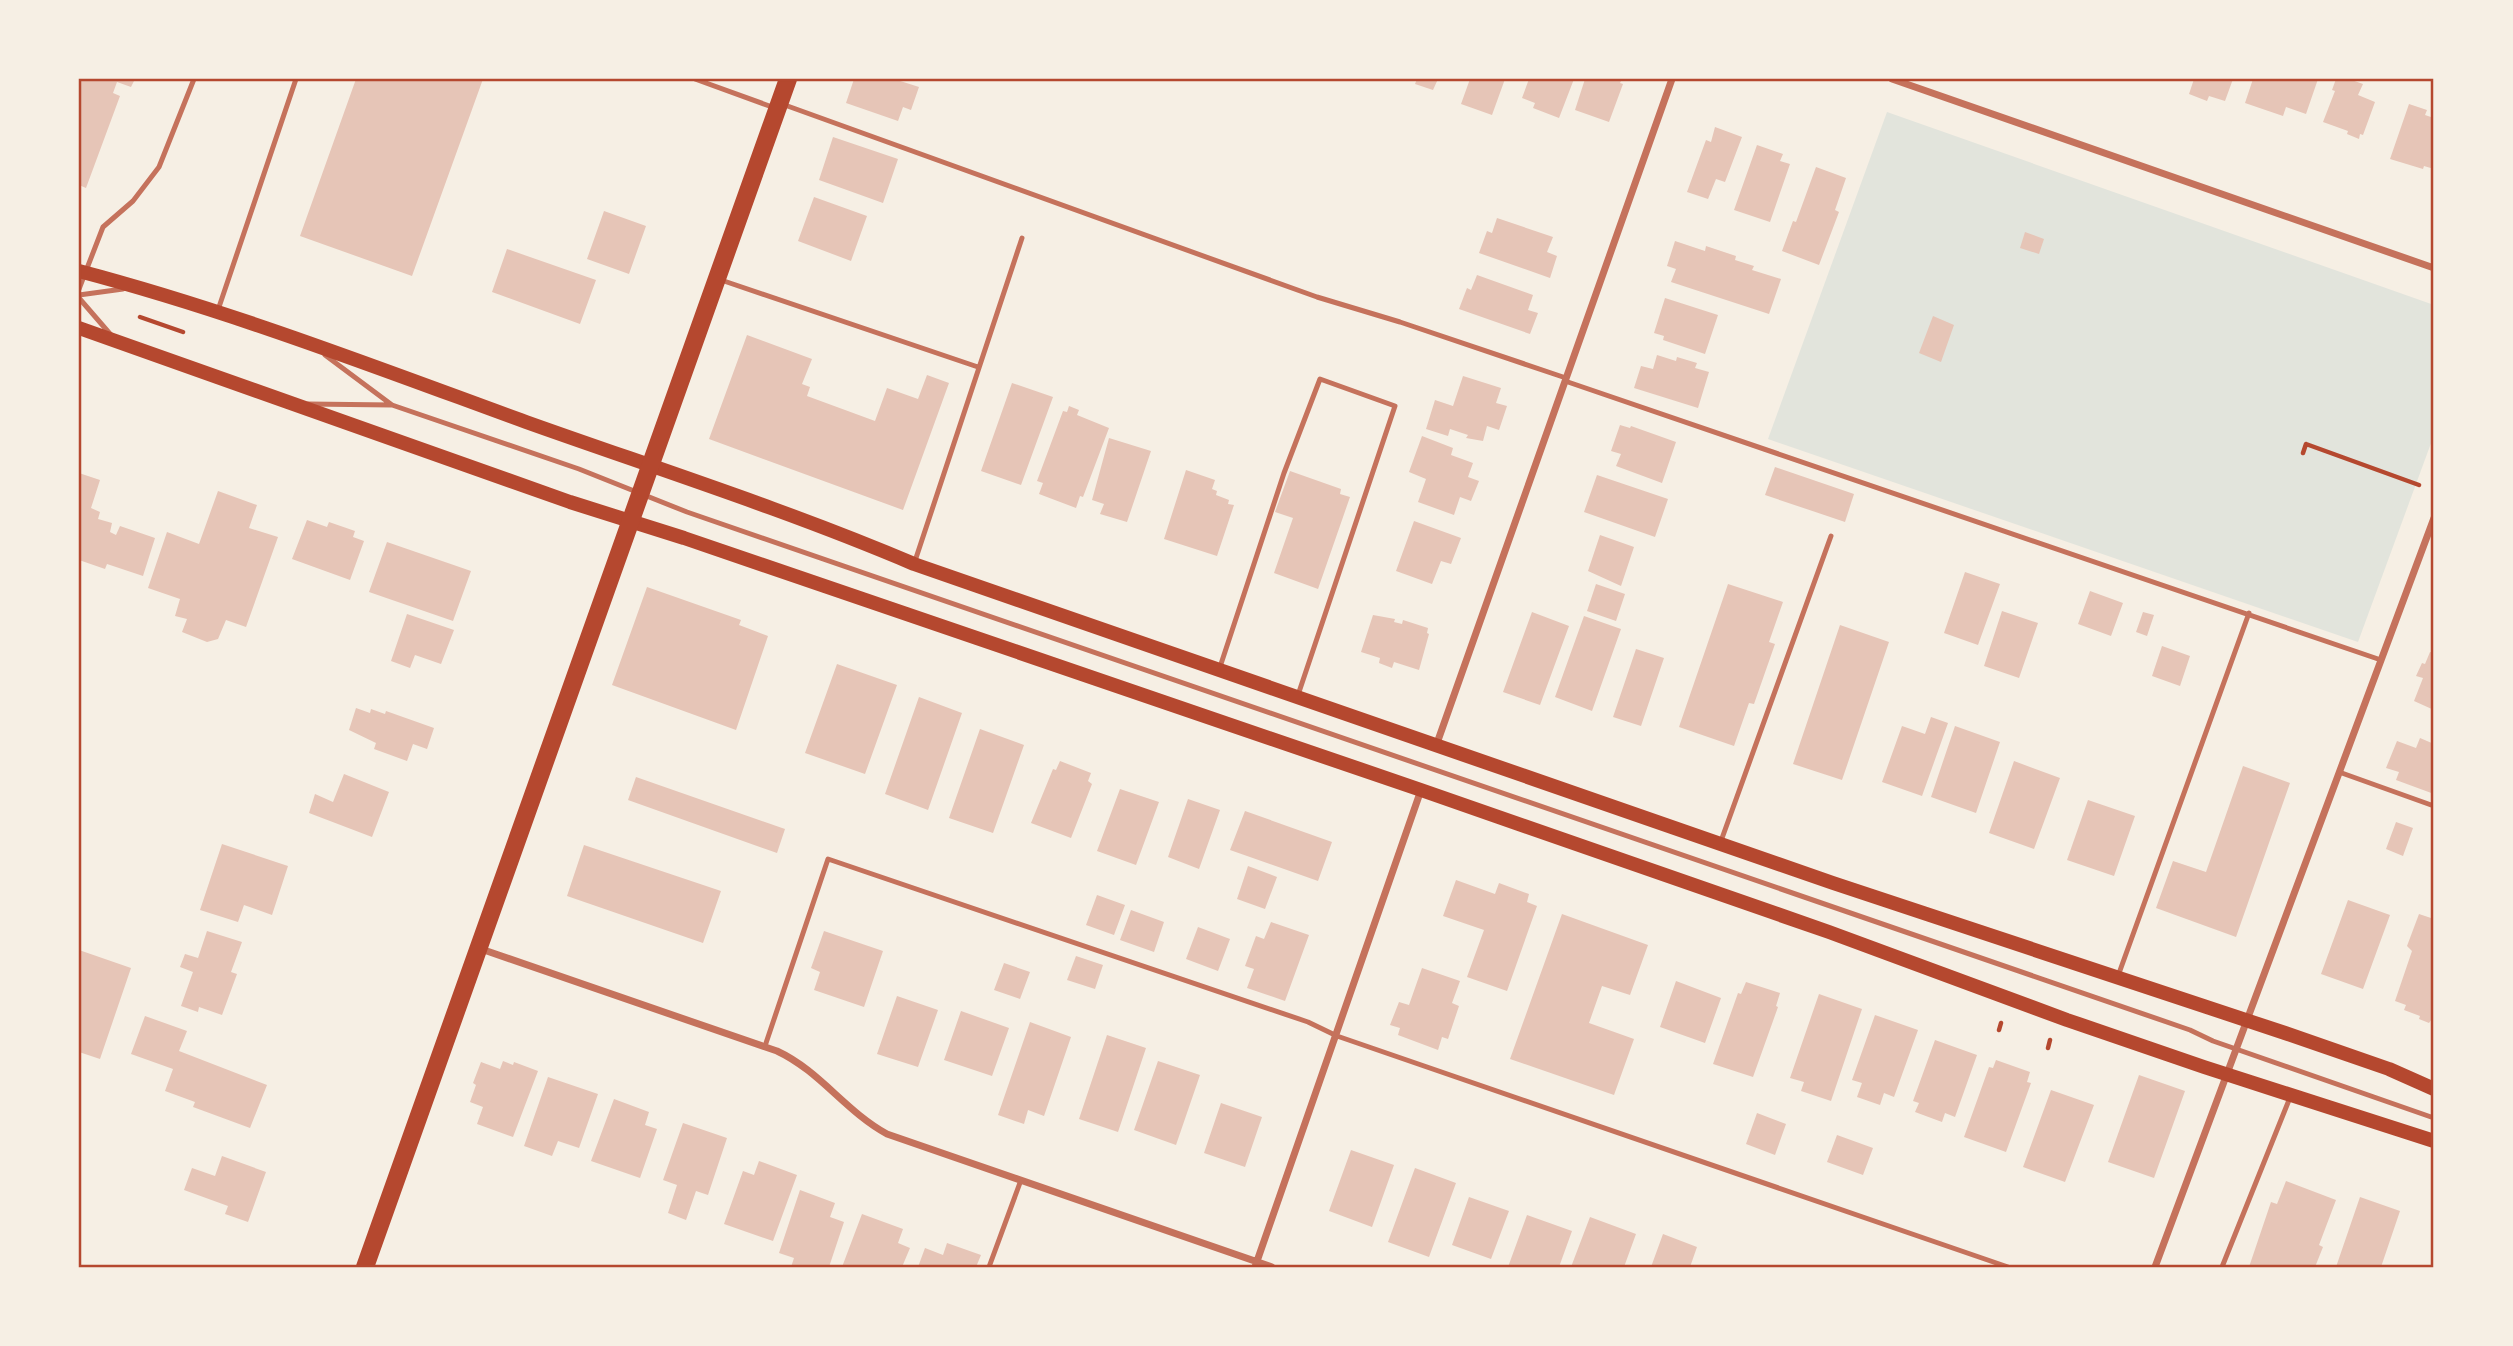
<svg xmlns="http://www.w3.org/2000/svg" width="2513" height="1346" font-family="Arial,sans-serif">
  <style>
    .green { fill: #e2e4dc }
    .building { fill: #e6c5b7 }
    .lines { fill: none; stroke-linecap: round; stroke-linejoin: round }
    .path { stroke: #b5482f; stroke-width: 4.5 }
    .service { stroke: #c5725c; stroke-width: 5 }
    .minor { stroke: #c5725c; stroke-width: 7 }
    .secondary { stroke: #b5482f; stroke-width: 14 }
    .primary { stroke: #b5482f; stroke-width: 18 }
    .neatline { fill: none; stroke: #b5482f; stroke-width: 2.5 }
  </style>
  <rect width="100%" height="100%" fill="#f6efe4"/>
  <!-- green -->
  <path class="green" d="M1887,112L2434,305V435L2358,642L1768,439Z"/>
  <!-- building -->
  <path class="building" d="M79,79H135L131,87L117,82L113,93L120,96L86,188L79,185Z
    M356,79H483L412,276L300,236Z
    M854,79H894L919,87L911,110L903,107L898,121L846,103Z
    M1417,79H1438L1433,90L1415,84Z
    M1470,79H1505L1492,115L1461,104Z
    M1529,79H1574L1559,118L1533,108L1535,103L1522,98Z
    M1585,79H1622L1620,83L1623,84L1609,122L1575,110Z
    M2194,79H2233L2225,101L2209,96L2207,101L2189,94Z
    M2253,79H2318L2306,114L2286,107L2283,116L2245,103Z
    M2336,79H2349L2363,84L2358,95L2375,102L2363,135L2360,134L2359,139L2347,134L2348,131L2323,122L2335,91L2332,90Z
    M2409,104L2427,110L2425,115L2434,118V169L2424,166L2423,169L2390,159Z
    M1715,127L1742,137L1725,182L1716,179L1708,199L1687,192L1706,140L1711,142Z
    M833,137L898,159L883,203L819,180Z
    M1757,145L1783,154L1780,161L1790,164L1770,222L1734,210Z
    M1816,167L1846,178L1835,210L1839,212L1819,265L1782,251L1793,221L1796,222Z
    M814,197L867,216L851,261L798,241Z
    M604,211L646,226L629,274L587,259Z
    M1497,218L1553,237L1547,252L1557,256L1550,278L1479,253L1487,231L1492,233Z
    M2025,232L2044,239L2039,254L2020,248Z
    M1675,241L1705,251L1706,246L1736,256L1735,260L1754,266L1752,270L1781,279L1769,314L1671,282L1676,269L1667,266Z
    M507,249L596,280L580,324L492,292Z
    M1477,275L1533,295L1528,310L1538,313L1530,334L1459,309L1467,288L1471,290Z
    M1665,298L1718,315L1705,354L1663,340L1664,336L1654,333Z
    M1933,316L1954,325L1941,362L1919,353Z
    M747,335L812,359L802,384L810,387L807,396L875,421L887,388L918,399L927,375L949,383L903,510L709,439Z
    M1657,355L1676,361L1677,357L1697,363L1695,368L1709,372L1698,408L1634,388L1641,366L1653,369Z
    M1463,376L1501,388L1496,403L1507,406L1499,430L1487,426L1483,441L1466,438L1468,435L1450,429L1448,436L1426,429L1435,400L1453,406Z
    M1012,383L1053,397L1021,485L981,471Z
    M1069,406L1079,410L1077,415L1109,428L1083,497L1080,496L1076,508L1039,494L1043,483L1037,481L1063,411L1067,412Z
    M1620,425L1630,428L1631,426L1676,442L1662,483L1616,466L1621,454L1611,451Z
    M1422,436L1453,448L1451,455L1473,463L1468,477L1479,481L1471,501L1460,497L1454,515L1418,502L1426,479L1409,472Z
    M1109,438L1151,451L1127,522L1100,514L1104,504L1092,500Z
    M1775,467L1854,494L1845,522L1765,495Z
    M1186,470L1215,480L1212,489L1217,491L1216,495L1229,500L1228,504L1234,505L1217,556L1164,539Z
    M1290,471L1341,489L1340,494L1350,497L1318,589L1274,573L1293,518L1275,512Z
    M79,473L100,480L91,508L100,512L98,519L112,523L110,532L116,535L120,526L155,538L143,576L107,564L105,569L79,560Z
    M1597,475L1668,499L1655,537L1584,512Z
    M218,491L257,505L249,528L278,537L246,627L226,620L218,639L207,642L182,632L187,619L175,616L180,599L148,588L167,532L199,544Z
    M307,520L327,527L329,522L355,531L353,537L364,541L350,580L292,559Z
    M1414,521L1461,538L1451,564L1441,561L1432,584L1396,571Z
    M1600,535L1634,547L1621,586L1588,571Z
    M387,542L471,571L453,621L369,592Z
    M1965,572L2000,584L1978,645L1944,633Z
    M1596,584L1625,594L1616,621L1587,611Z
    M1728,584L1783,602L1769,642L1775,644L1754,704L1749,703L1734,746L1679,727Z
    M647,587L741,620L739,625L768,636L736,730L612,685Z
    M2090,591L2123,603L2111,636L2078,624Z
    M2002,611L2038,623L2019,678L1984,666Z
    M1532,612L1569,626L1540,705L1503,692Z
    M2143,612L2154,615L2147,636L2136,632Z
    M407,614L454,630L441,664L415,655L410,668L391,661Z
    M1373,615L1395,619L1394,622L1402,624L1403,620L1428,628L1427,633L1429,634L1419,670L1394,662L1392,668L1379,663L1380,658L1361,652Z
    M1584,616L1621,629L1592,711L1555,697Z
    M1840,625L1889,642L1842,780L1793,764Z
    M2162,646L2190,656L2180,686L2152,676Z
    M1636,649L1664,658L1641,726L1613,717Z
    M2430,652L2434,653V710L2414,701L2423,678L2416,676L2422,663L2425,664Z
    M837,664L897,685L865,774L805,753Z
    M919,697L962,713L928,810L885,794Z
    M356,708L370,713L371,709L385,714L386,711L434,728L427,749L413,744L407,761L374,749L376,743L349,730Z
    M1931,717L1948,723L1922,796L1882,782L1902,726L1925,734Z
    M1955,726L2000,742L1976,813L1931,797Z
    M980,729L1024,745L993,833L949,818Z
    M2420,738L2434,744V794L2396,780L2399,772L2386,768L2397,741L2416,748Z
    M1060,761L1091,773L1088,781L1092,784L1071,838L1031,823L1053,769L1056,770Z
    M2014,761L2060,778L2034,849L1989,833Z
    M2243,766L2290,783L2236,937L2156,908L2173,861L2206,872Z
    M344,774L389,792L372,837L309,813L315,794L333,802Z
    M636,777L785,829L777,853L628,800Z
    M1120,789L1159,802L1136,865L1097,851Z
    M1188,799L1220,810L1199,869L1168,857Z
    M2088,800L2135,816L2114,876L2067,860Z
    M1245,811L1332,842L1318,881L1230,850Z
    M2396,822L2413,828L2403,856L2386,849Z
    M222,844L288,866L272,915L244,905L238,922L200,910Z
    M584,845L721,891L703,943L567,896Z
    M1248,866L1277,877L1265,909L1237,899Z
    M1456,880L1495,894L1499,883L1529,894L1527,902L1537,906L1507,991L1467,977L1484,930L1443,916Z
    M1097,895L1125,905L1114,935L1086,925Z
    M2348,900L2390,915L2363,989L2321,974Z
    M1131,910L1164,922L1154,952L1120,940Z
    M1562,914L1648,945L1630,995L1602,986L1589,1023L1634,1039L1614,1095L1510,1059Z
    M2419,914L2434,919V1016L2429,1023L2419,1019L2420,1016L2404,1010L2406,1005L2395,1001L2412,951L2407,946Z
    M1271,922L1309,935L1285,1001L1247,988L1254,969L1245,966L1256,936L1264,939Z
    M1198,927L1230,939L1218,971L1186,959Z
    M207,931L242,942L231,972L237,974L222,1015L199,1007L198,1012L181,1006L193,972L180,967L185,954L198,958Z
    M824,931L883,951L864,1007L814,990L820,972L811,968Z
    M79,950L131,968L100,1059L79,1052Z
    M1076,956L1103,965L1095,989L1067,980Z
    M1004,963L1030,972L1020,999L994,990Z
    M1422,968L1460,981L1452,1003L1459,1006L1448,1039L1442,1037L1438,1050L1398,1035L1400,1028L1390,1025L1399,1002L1409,1005Z
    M1676,981L1721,998L1705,1043L1660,1027Z
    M1746,982L1780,993L1776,1006L1778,1007L1753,1077L1713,1064L1738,993L1741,994Z
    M1819,994L1862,1009L1831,1101L1801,1091L1804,1082L1790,1078Z
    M897,996L938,1010L918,1067L877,1054Z
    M961,1011L1009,1028L992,1076L944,1060Z
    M1875,1015L1918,1030L1894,1097L1884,1093L1880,1105L1857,1097L1862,1083L1852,1080Z
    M145,1016L187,1031L179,1051L267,1085L250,1128L193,1107L195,1102L165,1091L173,1069L131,1054Z
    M1030,1022L1071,1037L1044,1116L1028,1110L1024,1124L998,1115Z
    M1107,1035L1146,1048L1118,1132L1079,1119Z
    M1935,1040L1977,1055L1955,1117L1945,1113L1942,1122L1915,1112L1919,1103L1913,1101Z
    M1996,1060L2030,1072L2027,1082L2031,1083L2006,1152L1964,1137L1989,1067L1993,1068Z
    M503,1061L513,1065L514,1062L538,1071L513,1137L477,1124L483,1107L470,1102L476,1085L473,1083L481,1062L500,1069Z
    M1158,1061L1200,1075L1176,1145L1134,1130Z
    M2139,1075L2185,1091L2154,1178L2108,1162Z
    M548,1077L598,1094L579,1148L558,1141L552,1156L524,1146Z
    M2051,1090L2094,1105L2065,1182L2023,1167Z
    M614,1099L649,1112L645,1125L657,1129L640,1178L591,1161Z
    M1221,1103L1262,1117L1245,1167L1204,1153Z
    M1757,1113L1786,1124L1775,1155L1746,1144Z
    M683,1123L727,1138L708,1195L696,1191L686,1220L668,1213L677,1185L663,1180Z
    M1837,1135L1873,1148L1863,1175L1827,1162Z
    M1351,1150L1394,1165L1372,1227L1329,1211Z
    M222,1156L266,1172L248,1222L225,1214L228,1206L184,1190L192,1168L215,1176Z
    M759,1161L797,1175L773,1241L724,1224L743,1171L754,1175Z
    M1415,1168L1456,1183L1429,1257L1388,1242Z
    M2286,1181L2336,1200L2319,1245L2323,1247L2315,1267H2249L2271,1202L2277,1204Z
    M800,1190L835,1203L830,1217L844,1222L829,1267H791L794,1258L779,1253Z
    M1469,1197L1509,1211L1491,1259L1452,1245Z
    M2360,1197L2400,1211L2381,1267H2336Z
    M862,1214L903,1229L898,1243L910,1248L902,1267H842Z
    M1527,1215L1572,1231L1559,1267H1508Z
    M1590,1217L1636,1234L1624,1267H1571Z
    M1663,1234L1697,1247L1690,1267H1651Z
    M947,1243L981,1255L976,1267H918L925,1248L943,1255Z"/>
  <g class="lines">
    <!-- path -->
    <path class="path" d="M140,317L183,332
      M2303,453L2306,444L2419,485
      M1999,1030L2001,1023
      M2048,1048L2050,1040"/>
    <!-- service -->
    <path class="service" d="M695,79L775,108
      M782,104L1317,297L1400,322L1566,378
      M721,280L978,367
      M79,289L103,227L133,201L159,167L194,79
      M79,295L123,289
      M79,298L111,335
      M218,310L296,79
      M325,355L392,405L579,469L687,512L2190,1030L2213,1041L2434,1118
      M1565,381L2381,660
      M308,404L392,405
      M915,561L1022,238
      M1220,667L1284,473L1320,379L1395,406L1298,695
      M2339,772L2434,806
      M1721,841L1831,536
      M2118,976L2249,613
      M765,1046L828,859L1308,1022L1337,1036L2008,1267
      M989,1267L1021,1180
      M2222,1267L2291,1095"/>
    <!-- minor -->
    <path class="minor" d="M1892,79L2434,268
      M1436,746L1672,79
      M481,949L777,1051C820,1071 845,1111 887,1134L1272,1267
      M1255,1267L1421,790
      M2155,1267L2434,518"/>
    <!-- secondary -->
    <path class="secondary" d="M79,271C231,311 378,368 526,422C655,468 787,510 914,564L1833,883L2285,1033L2389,1069L2434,1089
      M79,328L570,502L684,538L1421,790L1829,932L2067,1020L2204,1067L2434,1141"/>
    <!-- primary -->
    <path class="primary" d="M365,1267L788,79"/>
  </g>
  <!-- border -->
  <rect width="2513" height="1346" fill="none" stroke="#f6efe4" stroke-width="161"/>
  <rect x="80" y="80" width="2352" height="1186" class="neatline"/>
</svg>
